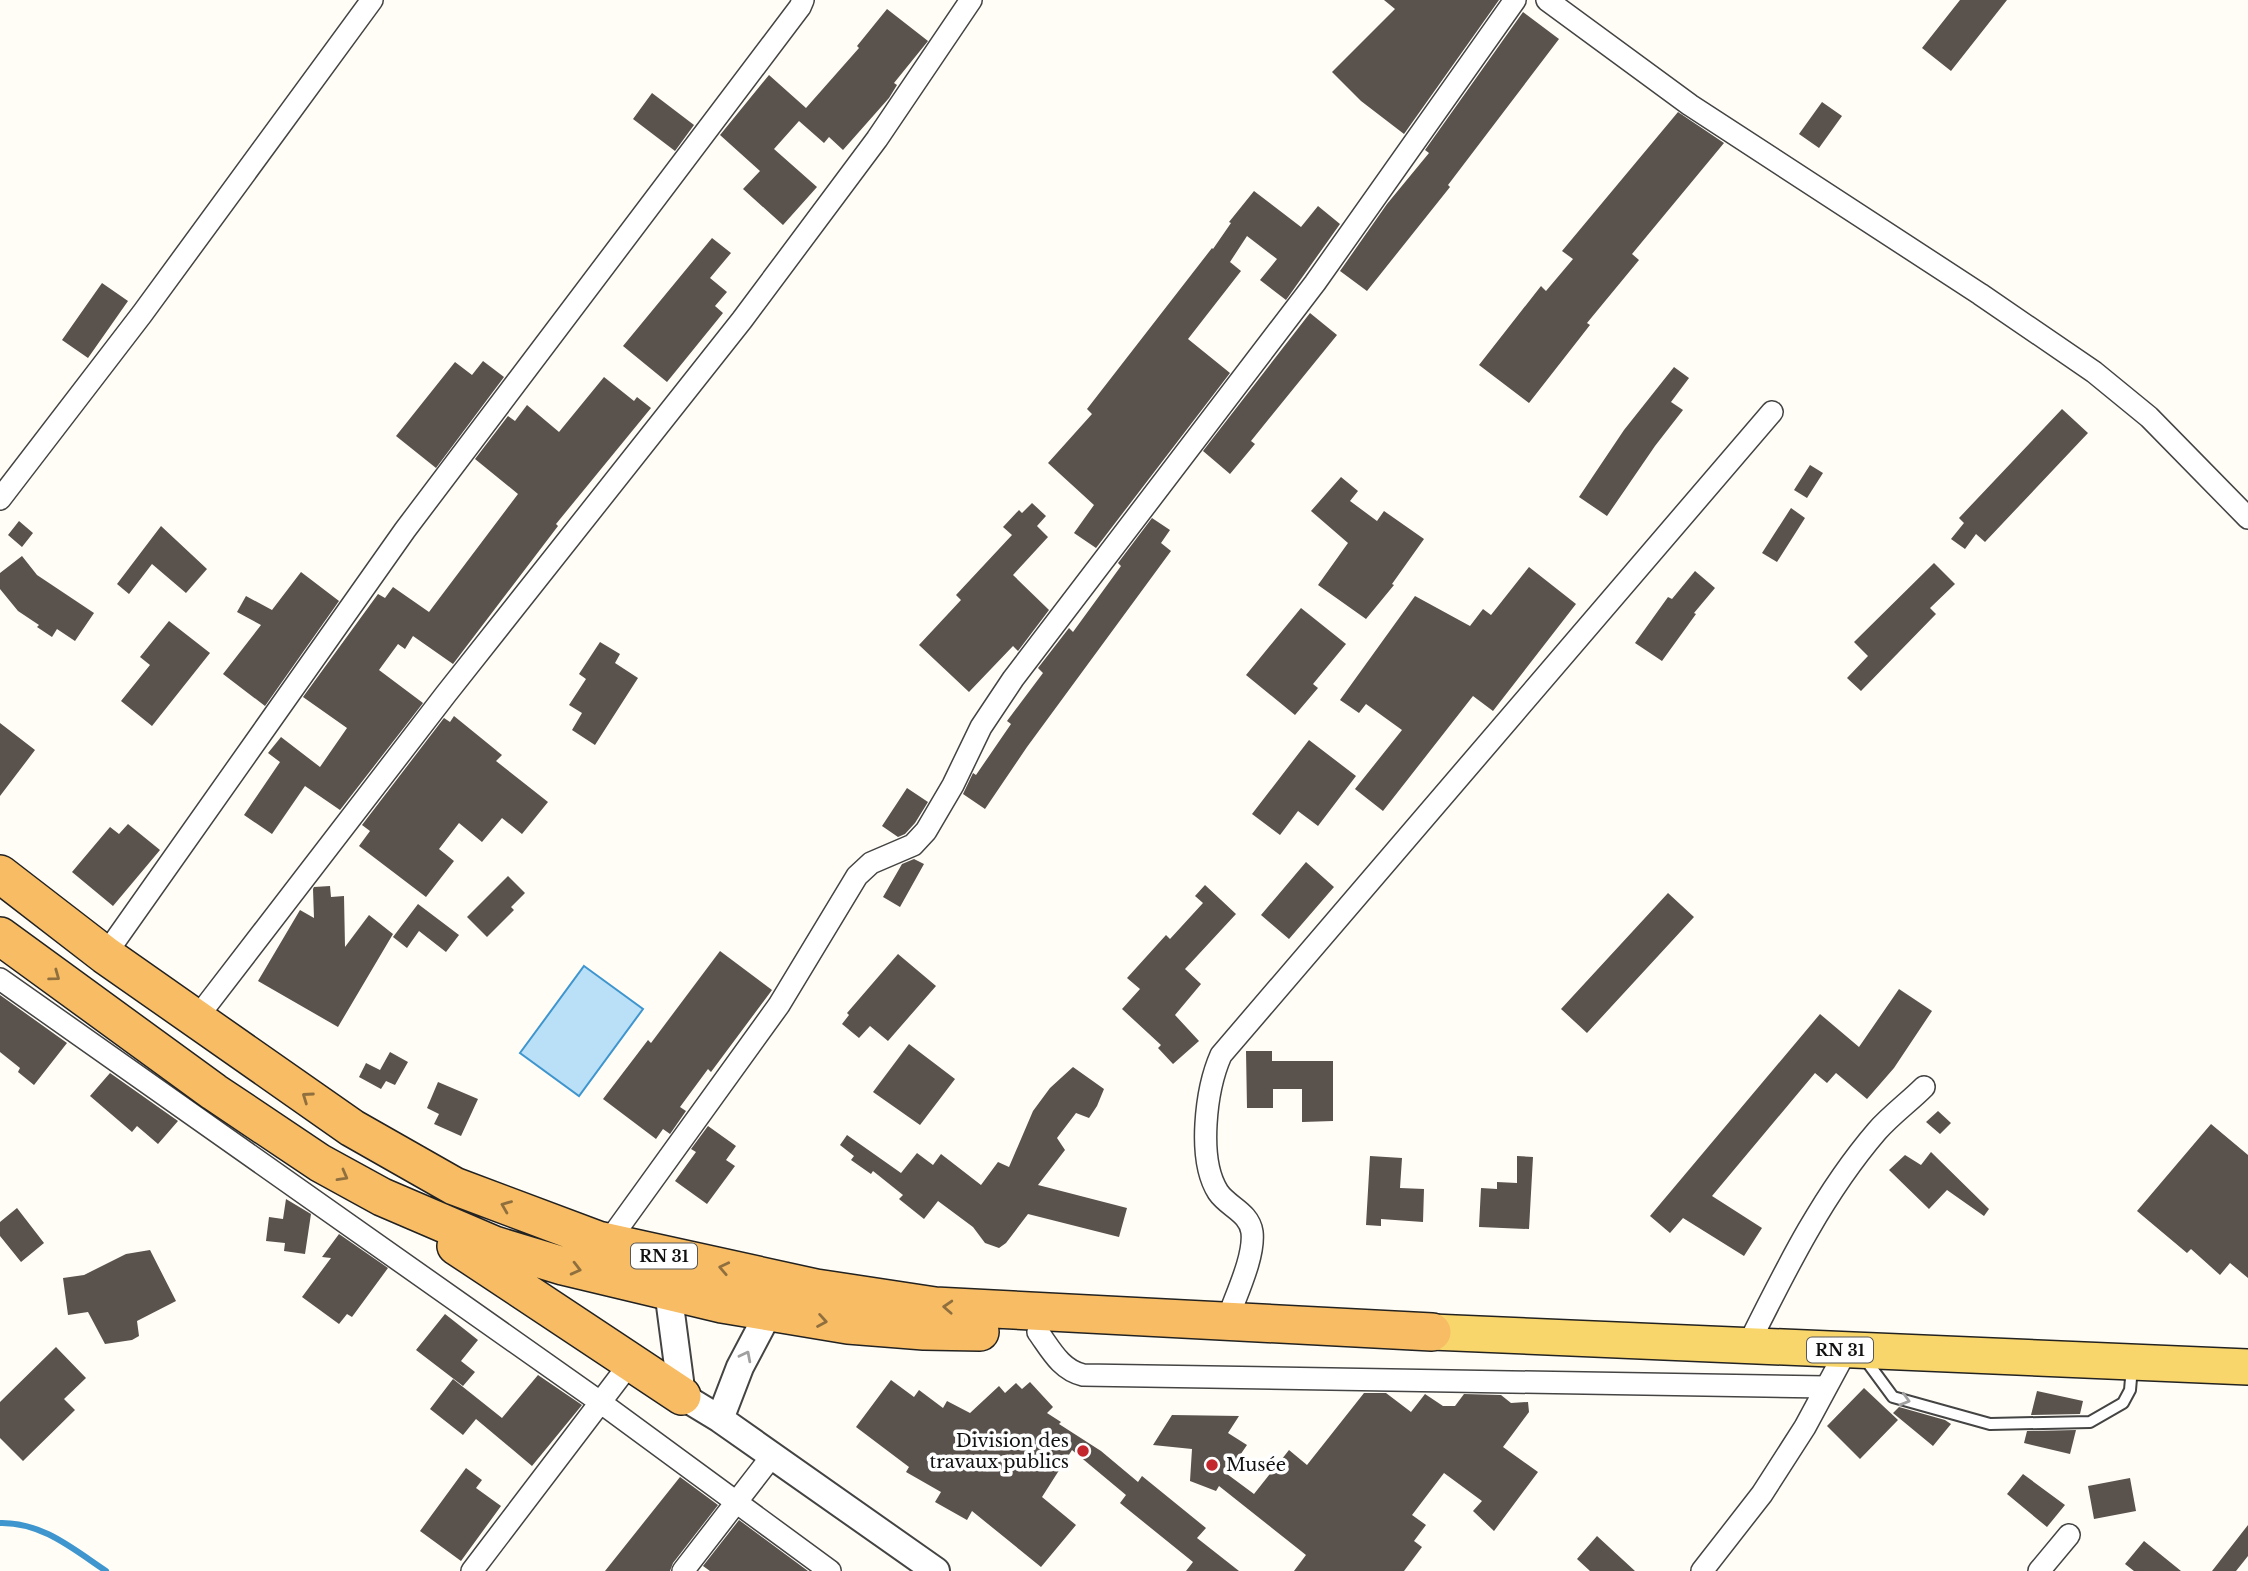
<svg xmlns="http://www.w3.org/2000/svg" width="2248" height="1571" font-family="'Libre Baskerville',serif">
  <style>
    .water { fill: #b9e0f7; stroke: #3f96cf; stroke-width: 2 }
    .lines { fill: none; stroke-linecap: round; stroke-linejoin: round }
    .stream { stroke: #3f96cf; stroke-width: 6 }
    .building { fill: #5a524d }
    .service-casing { stroke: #444; stroke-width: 14 }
    .minor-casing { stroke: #444; stroke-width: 24 }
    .tertiary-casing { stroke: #444; stroke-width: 30 }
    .primary-casing { stroke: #222; stroke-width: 38 }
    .trunk-casing { stroke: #222; stroke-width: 40 }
    .service { stroke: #fff; stroke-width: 10 }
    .minor { stroke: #fff; stroke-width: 21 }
    .tertiary { stroke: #fff; stroke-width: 26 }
    .primary { stroke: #f9d66b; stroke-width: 35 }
    .trunk { stroke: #f7bc64; stroke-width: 37 }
    .oneway { stroke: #906f3f }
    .oneway2 { stroke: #a0a0a0 }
    .poi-dot { fill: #c4262e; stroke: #fff; stroke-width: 2.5 }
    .labels { text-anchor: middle; stroke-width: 7; stroke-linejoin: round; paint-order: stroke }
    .shield { fill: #fff; stroke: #585858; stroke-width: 2 }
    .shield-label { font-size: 16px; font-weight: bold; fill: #111 }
    .poi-label { font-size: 18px; fill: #111; stroke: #fff; text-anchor: end }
  </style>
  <rect width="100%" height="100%" fill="#fffdf5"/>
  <!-- water -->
  <path class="water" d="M584,966L643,1009L579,1096L520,1053Z"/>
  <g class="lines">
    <!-- stream -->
    <path class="stream" d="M0,1523C42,1522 73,1549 106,1571"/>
  </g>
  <!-- building -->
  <path class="building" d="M1384,0H1499L1404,134L1361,101L1332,72L1395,9Z
    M1960,0H2007L1951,71L1922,48Z
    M887,9L928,41L894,83L897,85L889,98L843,150L829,137L824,143L799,121L774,149L817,187L783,225L743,189L760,171L720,135L769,75L806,108L859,48L857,46Z
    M1523,12L1559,39L1448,185L1450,187L1367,291L1340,271L1387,204L1429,153L1425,150Z
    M652,93L694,125L675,151L633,119Z
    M1822,102L1842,116L1819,148L1799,134Z
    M1678,112L1724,143L1632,254L1639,260L1587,323L1590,325L1529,403L1479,365L1541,286L1546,291L1573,259L1562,251Z
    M1254,191L1301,227L1318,206L1340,224L1286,300L1260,280L1277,259L1247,236L1230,262L1241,271L1188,339L1230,373L1096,548L1074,533L1094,505L1048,463L1092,414L1087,409L1212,248L1213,249L1231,223L1229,222Z
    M712,238L731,253L710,278L727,292L715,306L723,313L667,382L623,346Z
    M102,283L128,301L88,358L62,340Z
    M1310,313L1337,335L1251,441L1255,444L1230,474L1203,451Z
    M483,361L504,377L436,468L396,436L455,362L472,375Z
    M1674,367L1689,378L1671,402L1683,410L1655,446L1607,516L1579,497L1624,430Z
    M604,377L634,401L637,397L651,408L556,524L558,526L453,664L413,636L405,649L398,644L379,670L423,703L340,810L305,786L272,834L244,815L280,762L268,753L281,737L320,767L347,728L303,697L378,594L385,598L393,587L429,612L518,494L475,459L508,416L515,421L527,405L559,432Z
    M2062,409L2088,433L1985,542L1976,534L1965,549L1951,539L1964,523L1959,518Z
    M1810,465L1823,473L1807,498L1794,490Z
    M1341,477L1358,491L1350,501L1377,521L1384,511L1424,539L1392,584L1394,585L1366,619L1318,585L1348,543L1311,511Z
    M1032,503L1046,516L1037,526L1048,537L1013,575L1049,610L1018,651L1013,646L969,692L919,645L961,600L956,595L1012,535L1003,527L1019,510L1022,513Z
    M1791,508L1805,518L1777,562L1762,553Z
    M1152,518L1170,530L1161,543L1171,551L1027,747L985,809L963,794L973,773L976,775L1011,724L1007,721L1043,673L1038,668L1069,628L1073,632L1121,566L1118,563Z
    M19,521L33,533L22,547L8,535Z
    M161,526L207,569L186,593L152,564L129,594L117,584Z
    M22,556L37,575L94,613L75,641L57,629L52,637L37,627L39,625L18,611L0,589V573Z
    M1934,563L1955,584L1930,608L1936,614L1861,691L1847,678L1868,656L1854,642Z
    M1529,567L1576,604L1493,711L1473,696L1383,811L1355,789L1402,730L1366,704L1359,713L1340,700L1415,596L1470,626L1483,609L1491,615Z
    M1695,571L1715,588L1694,613L1696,614L1662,661L1635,643L1668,597L1672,599Z
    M301,572L339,601L265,706L223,674L261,625L237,612L246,596L272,610Z
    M1301,608L1346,644L1313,684L1318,688L1295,715L1246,675Z
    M169,621L210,653L152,726L121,701L150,665L140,657Z
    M600,642L620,654L615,663L638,678L595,745L572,730L582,713L569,705L586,679L579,674Z
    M454,716L502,755L496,761L548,802L522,834L502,818L482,842L459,823L439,849L454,861L426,897L359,846L370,831L362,825L444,718L450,722Z
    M0,723L35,750L0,796Z
    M1309,740L1356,776L1318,826L1298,811L1280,835L1252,814Z
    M907,788L928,802L915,823L905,834L898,837L882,826Z
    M128,824L160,850L113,906L72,872L110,827L119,834Z
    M914,859L924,864L900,907L883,897L902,864Z
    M1306,862L1334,887L1289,939L1261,915Z
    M508,876L525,893L511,907L514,910L487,937L467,917Z
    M1205,885L1236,914L1185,969L1201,984L1175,1015L1199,1041L1173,1064L1158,1048L1161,1045L1122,1009L1140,989L1127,978L1166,935L1170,939L1203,903L1195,896Z
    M330,886L331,897L344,896L345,947L369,915L393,934L338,1027L258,981L300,910L314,918L313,889L314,887Z
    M1668,893L1694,917L1587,1033L1561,1009Z
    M418,904L459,935L446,952L419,931L407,948L393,937Z
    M720,951L772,990L711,1072L708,1069L680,1107L686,1111L670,1134L663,1129L656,1139L603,1099L648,1040L651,1043Z
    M898,954L936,986L888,1041L870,1026L859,1038L842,1024L849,1015L847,1013Z
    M1899,989L1932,1011L1894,1068L1867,1099L1836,1073L1827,1083L1815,1073L1712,1196L1762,1228L1744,1256L1683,1218L1670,1233L1650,1216L1820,1014L1859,1047Z
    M0,995L67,1043L34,1085L18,1072L20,1068L0,1052Z
    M909,1044L955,1079L920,1125L873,1092Z
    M1246,1051H1272V1061H1333V1121L1302,1122V1089H1273V1108H1247Z
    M390,1052L408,1062L395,1085L386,1081L381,1089L359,1077L366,1063L380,1070Z
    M1073,1067L1104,1089L1097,1106L1089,1118L1076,1113L1057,1138L1065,1150L1038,1185L1127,1208L1119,1237L1028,1214L1006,1243L999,1248L985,1243L973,1227L938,1201L924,1219L899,1199L903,1195L873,1171L871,1174L851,1160L854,1156L840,1145L847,1135L901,1173L917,1153L933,1165L941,1154L981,1185L998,1162L1009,1167L1033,1111L1050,1088Z
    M110,1073L178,1121L158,1144L137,1126L132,1132L90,1096Z
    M438,1082L478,1099L461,1136L434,1124L439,1114L427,1108Z
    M1938,1111L1951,1123L1940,1134L1926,1122Z
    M2211,1124L2248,1155V1278L2230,1263L2220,1275L2191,1249L2187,1253L2137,1211Z
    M708,1126L736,1146L726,1160L735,1166L707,1204L675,1181L696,1152L691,1149Z
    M1931,1152L1989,1209L1984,1216L1947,1190L1929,1209L1889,1170L1905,1155L1921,1165Z
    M1370,1156L1402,1158L1400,1188L1424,1189L1423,1222L1381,1219V1226L1366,1225Z
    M1517,1156L1533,1157L1529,1229L1479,1227L1481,1188L1497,1189V1182L1517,1183Z
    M286,1199L311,1214L305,1254L284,1251L285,1243L266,1241L269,1217L283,1219Z
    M17,1208L44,1243L21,1262L0,1236V1222Z
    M339,1234L388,1268L352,1317L347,1314L339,1324L302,1297L331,1258L322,1257Z
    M150,1250L176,1301L137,1321L139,1336L132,1340L105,1344L88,1312L68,1315L63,1278L84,1275L126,1254Z
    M445,1314L478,1340L461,1361L475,1372L463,1386L416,1350Z
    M56,1347L86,1378L64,1399L75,1410L23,1461L0,1438V1402Z
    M538,1375L582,1405L532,1466L476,1419L463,1435L430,1409L453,1379L502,1418Z
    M891,1380L914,1397L919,1390L943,1408L947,1401L970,1413L999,1386L1005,1393L1016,1383L1022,1389L1030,1382L1053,1407L1047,1413L1061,1422L1059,1424L1101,1451L1138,1482L1142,1476L1206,1528L1197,1538L1239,1571H1186L1193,1562L1120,1503L1126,1495L1072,1450L1042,1497L1076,1525L1041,1567L972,1511L967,1520L935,1502L941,1492L906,1472L909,1467L856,1427Z
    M1864,1388L1898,1420L1860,1459L1827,1426Z
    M2037,1391L2083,1401L2080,1414L2031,1415Z
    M1364,1393H1386L1411,1412L1425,1394L1443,1406H1455L1464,1394L1501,1395L1511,1403L1528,1402L1529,1412L1503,1447L1538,1472L1494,1531L1473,1511L1482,1501L1444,1473L1412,1515L1426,1525L1414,1541L1422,1547L1404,1571H1294L1306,1555L1219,1486L1216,1491L1190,1481L1192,1449L1153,1445L1172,1415L1239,1416L1228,1433L1247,1445L1227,1474L1254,1494L1289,1450L1307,1465Z
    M1899,1407L1945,1420L1951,1424L1933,1446L1893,1413Z
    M2076,1430L2070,1454L2024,1443L2027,1431Z
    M466,1468L482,1480L476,1488L501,1506L461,1561L420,1531Z
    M2023,1474L2065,1505L2047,1527L2007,1494Z
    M680,1477L718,1505L673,1563L670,1571H605Z
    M2130,1478L2136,1511L2094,1519L2088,1486Z
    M739,1520L808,1571H710L703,1566Z
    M2248,1525V1556L2236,1571H2212Z
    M1597,1536L1635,1571H1590L1577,1559Z
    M2144,1541L2181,1571H2134L2125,1564Z"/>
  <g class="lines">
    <defs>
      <path id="service" d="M1865,1359L1893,1397L1990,1424L2090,1422L2123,1403L2130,1390L2132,1367"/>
      <path id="minor" d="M1547,0L1690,105L1980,294L2094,372L2149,417L2248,518
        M0,499L142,314L372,0
        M105,955L405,530L800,7L803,0
        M0,979L600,1402L830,1571
        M196,1019L446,694L742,320L877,139L971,0
        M608,1242L779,1005L857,876L871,863L913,845L926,831L953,785L981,727L1013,679L1315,283L1515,0
        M1227,1321C1235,1297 1255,1257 1252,1232C1249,1212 1228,1207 1218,1192C1197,1159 1206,1089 1221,1055L1772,412
        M1038,1332C1051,1350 1061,1370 1083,1375L1826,1387
        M1747,1347C1785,1271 1822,1195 1877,1131C1891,1115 1909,1102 1924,1087
        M472,1571L631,1362
        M683,1571L772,1456
        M1702,1571L1762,1494L1805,1427L1846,1351
        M2039,1571L2069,1535"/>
      <path id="tertiary" d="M666,1275L682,1396L720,1419L936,1571
        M720,1419L740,1367L777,1297"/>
      <path id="primary" d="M1432,1332L2248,1367"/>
      <path id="trunk" d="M0,874L105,955L352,1128L454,1186L598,1240L816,1288L935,1306L1432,1332
        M0,936L214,1092L320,1163L382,1197L494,1245L563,1266L722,1304L848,1325L924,1331L980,1332
        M456,1246L682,1396"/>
    </defs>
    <!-- service casing -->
    <use href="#service" class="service-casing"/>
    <!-- minor casing -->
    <use href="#minor" class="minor-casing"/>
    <!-- tertiary casing -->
    <use href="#tertiary" class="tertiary-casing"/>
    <!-- primary casing -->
    <use href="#primary" class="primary-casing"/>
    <!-- trunk casing -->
    <use href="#trunk" class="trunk-casing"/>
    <!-- service -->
    <use href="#service" class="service"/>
    <!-- minor -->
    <use href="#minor" class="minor"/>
    <!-- tertiary -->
    <use href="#tertiary" class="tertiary"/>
    <!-- primary -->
    <use href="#primary" class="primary"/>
    <!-- trunk -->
    <use href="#trunk" class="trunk"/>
  </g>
  <!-- one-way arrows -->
  <defs><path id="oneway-chevron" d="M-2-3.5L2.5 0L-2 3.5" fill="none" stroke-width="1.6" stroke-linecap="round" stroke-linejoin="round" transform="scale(1.75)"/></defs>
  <g class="oneway">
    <use href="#oneway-chevron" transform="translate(55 976) rotate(36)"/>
    <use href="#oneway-chevron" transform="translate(307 1097) rotate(-145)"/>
    <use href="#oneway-chevron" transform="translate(343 1176) rotate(29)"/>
    <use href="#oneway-chevron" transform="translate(506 1206) rotate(-158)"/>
    <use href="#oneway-chevron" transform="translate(724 1268) rotate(-168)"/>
    <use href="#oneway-chevron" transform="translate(576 1269) rotate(14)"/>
    <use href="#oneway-chevron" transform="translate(948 1307) rotate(-177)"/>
    <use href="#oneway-chevron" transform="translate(822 1321) rotate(10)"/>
  </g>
  <g class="oneway2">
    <use href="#oneway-chevron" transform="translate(746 1356) rotate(-63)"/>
    <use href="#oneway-chevron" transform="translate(1905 1400) rotate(16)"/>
  </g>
  <!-- markers -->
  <g class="poi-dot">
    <circle cx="1083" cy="1451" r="7"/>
    <circle cx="1212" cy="1465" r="7"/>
  </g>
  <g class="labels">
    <!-- shield labels -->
    <g class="shield">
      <rect x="631" y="1243.5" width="66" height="25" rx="5"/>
      <rect x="1807" y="1337.5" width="66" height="25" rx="5"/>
    </g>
    <g class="shield-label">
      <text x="664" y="1262">RN 31</text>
      <text x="1840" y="1356">RN 31</text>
    </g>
    <!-- poi labels -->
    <g class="poi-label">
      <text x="1069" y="1447">Division des<tspan x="1069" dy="21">travaux publics</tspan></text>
      <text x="1226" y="1471" text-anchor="start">Musée</text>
    </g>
  </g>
</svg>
